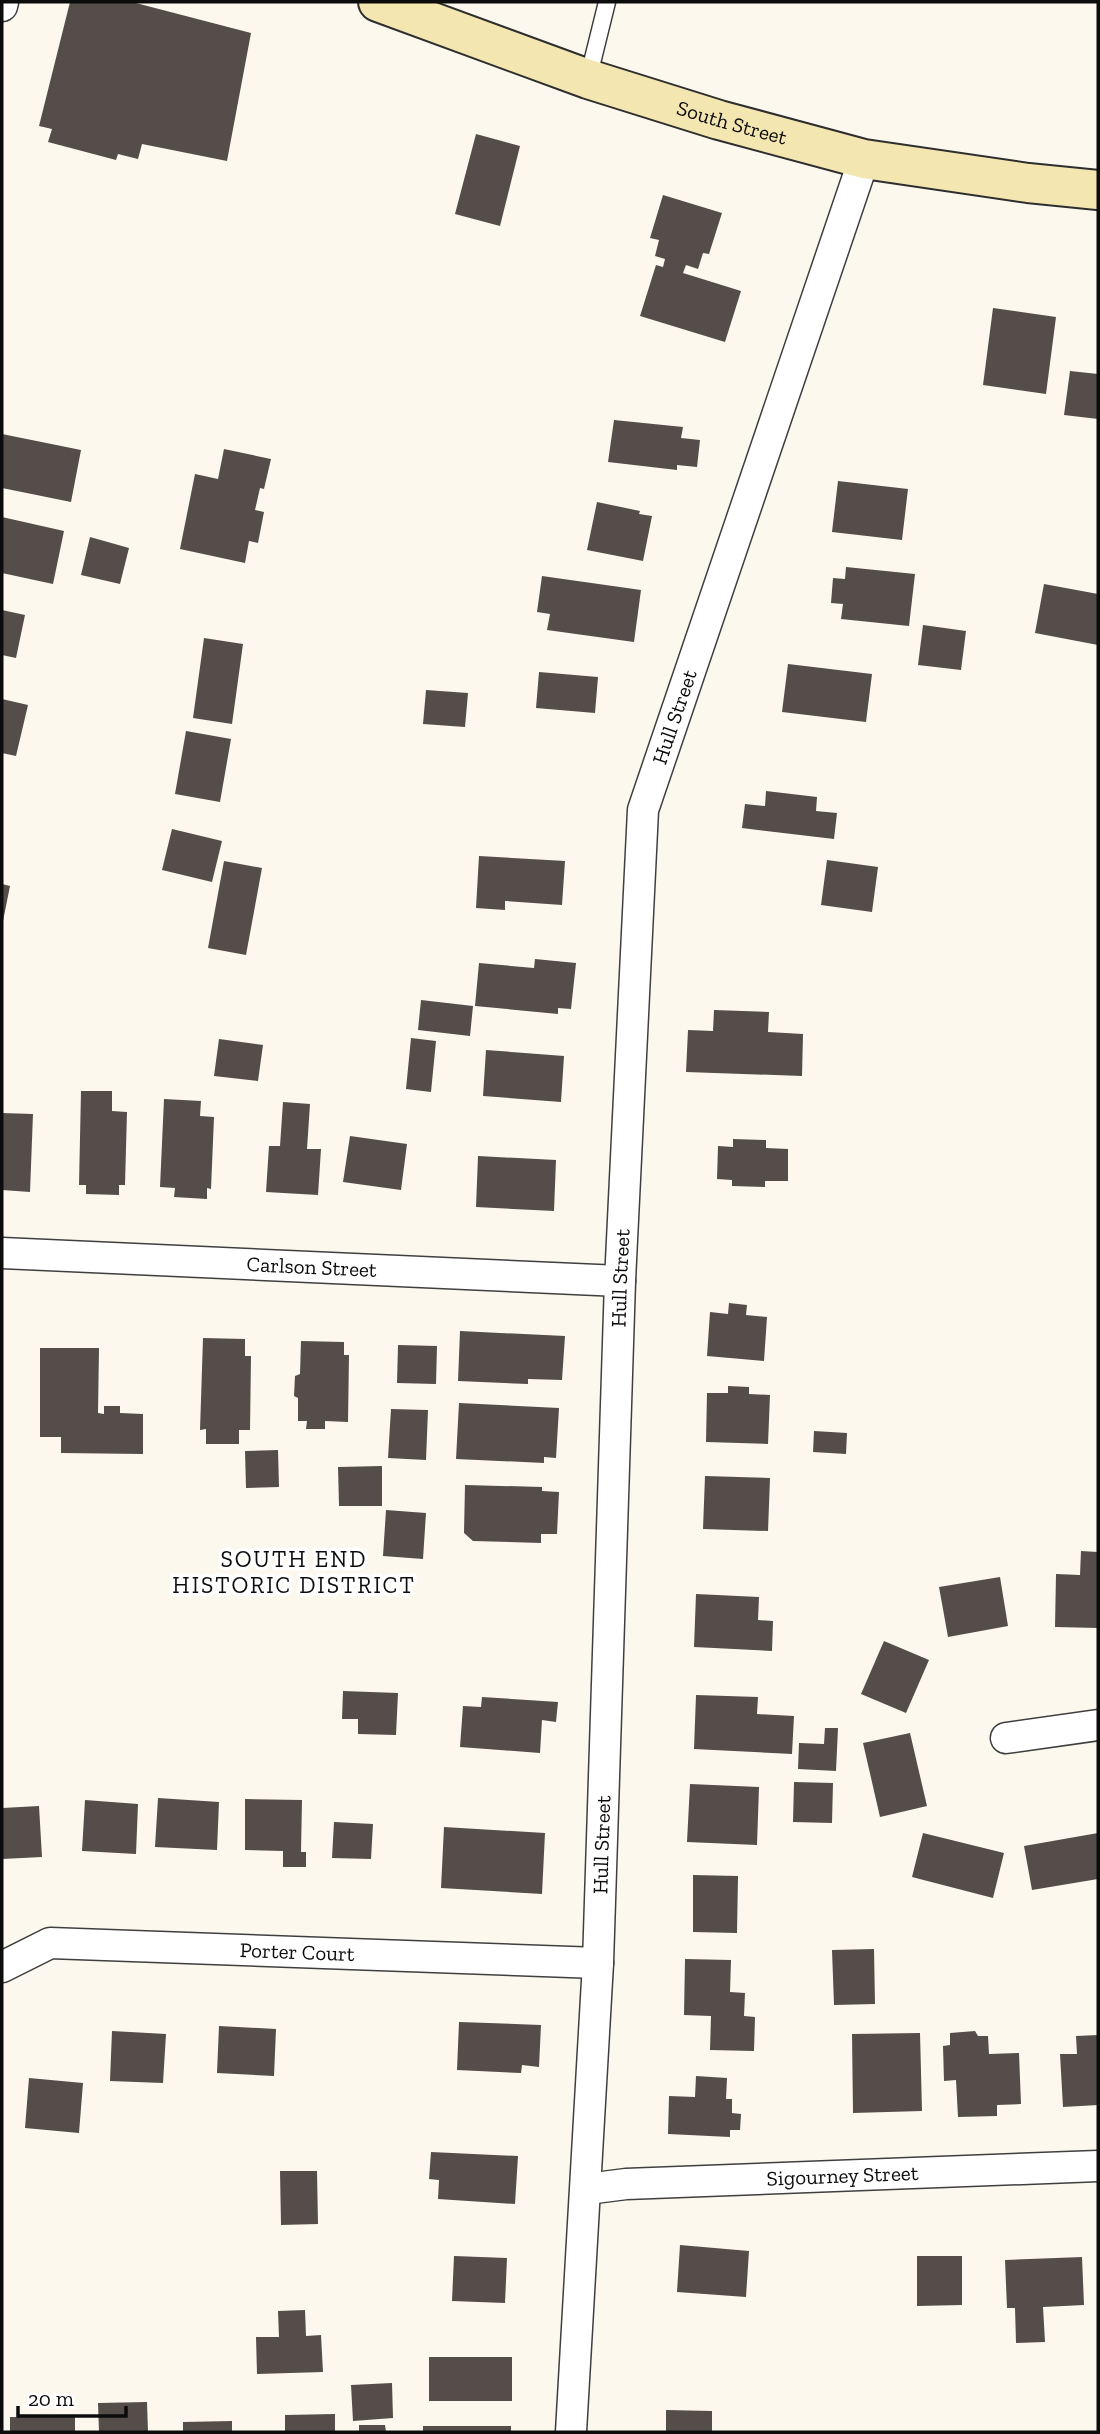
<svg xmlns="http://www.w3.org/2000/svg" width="1100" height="2434" font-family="'Zilla Slab',serif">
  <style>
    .building { fill: #544d4a }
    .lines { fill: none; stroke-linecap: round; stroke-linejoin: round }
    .lane-casing { stroke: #3f3f3f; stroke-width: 19 }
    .street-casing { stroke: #3f3f3f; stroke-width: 33 }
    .secondary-casing { stroke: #2e2e2e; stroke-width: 42 }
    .lane { stroke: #fff; stroke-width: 16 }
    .street { stroke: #fff; stroke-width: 30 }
    .secondary { stroke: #f4e6b1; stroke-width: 38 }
    .labels { text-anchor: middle; stroke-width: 7; stroke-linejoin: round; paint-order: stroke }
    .street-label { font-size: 21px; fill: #0c0c0c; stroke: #fff }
    .neighbourhood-label { font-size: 23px; letter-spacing: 2px; fill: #0c0c0c; stroke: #fff }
  </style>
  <rect width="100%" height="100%" fill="#fdf8ee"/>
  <!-- building -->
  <path class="building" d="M70,2H132L251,33L227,161L142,144L138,159L118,154L116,160L48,142L52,129L39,126Z
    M476,134L520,146L500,226L455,214Z
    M663,195L722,213L709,254L703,253L698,269L686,265L683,273L741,291L725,342L640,316L656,265L663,267L665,259L655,256L659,240L650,238Z
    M993,308L1056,317L1046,394L983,385Z
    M1070,371L1098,374V419L1064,415Z
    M614,420L683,427L681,438L700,440L697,467L677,465V470L608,462Z
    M2,434L81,450L71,502L2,488Z
    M224,449L271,459L264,489L260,488L255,510L264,512L258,543L249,541L245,563L180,549L195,474L218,479Z
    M838,481L908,489L902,540L832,532Z
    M597,502L640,511L639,514L652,516L643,561L587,550Z
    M2,517L64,531L53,584L2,573Z
    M90,537L129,548L120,584L81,575Z
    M846,567L915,574L909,626L841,619L843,604L831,603L833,578L845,579Z
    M542,576L641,590L634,642L547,630L550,614L537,612Z
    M1044,584L1098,594V645L1035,633Z
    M2,610L25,615L16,658L2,655Z
    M923,625L966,631L961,670L918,665Z
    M204,638L243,644L232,724L193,718Z
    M788,664L872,674L866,722L782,712Z
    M539,672L598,677L595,713L536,708Z
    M426,690L468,693L465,727L423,724Z
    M2,699L28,705L16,756L2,753Z
    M186,731L231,739L220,802L175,794Z
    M766,791L817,797L816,811L837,813L834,839L742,828L745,804L765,806Z
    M172,829L222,841L212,882L162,870Z
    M479,856L565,861L562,905L505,901V910L476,908Z
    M827,860L878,867L872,912L821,905Z
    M224,861L262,868L246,955L208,948Z
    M2,884L10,886L3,921H2Z
    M535,959L576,963L571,1009L558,1008V1014L475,1006L479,963L534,968Z
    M421,1000L473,1006L470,1036L418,1030Z
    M714,1010L769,1012L768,1032L803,1034L802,1076L686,1072L688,1030L713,1031Z
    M411,1038L436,1041L431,1092L406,1089Z
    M219,1039L263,1045L258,1081L214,1076Z
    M486,1050L564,1056L561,1102L483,1096Z
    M81,1091H112V1111L127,1112L125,1185H119V1195L86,1194V1185H79Z
    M164,1099L201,1101L200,1116L214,1117L211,1189L207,1188V1199L174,1197L175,1188L160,1187Z
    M283,1102L310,1104L307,1149H321L318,1195L266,1192L269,1146H280Z
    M2,1113L33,1114L30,1192L2,1190Z
    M350,1136L407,1144L401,1190L343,1182Z
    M733,1139L766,1140V1148L788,1149V1181H765V1187L732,1186V1180L717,1179L718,1146L733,1147Z
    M478,1156L556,1160L554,1211L476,1207Z
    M729,1303L747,1305L746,1315L767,1317L764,1361L707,1356L710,1312L728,1314Z
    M460,1331L565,1336L562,1380L528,1379V1384L458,1381Z
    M203,1338L245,1339V1356H251L250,1430H239V1444H206V1429L200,1430Z
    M301,1341L344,1342V1355H349L348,1422L325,1421V1429H306L307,1421H298V1398L294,1396L295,1376L300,1374Z
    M398,1345L437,1346L436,1384L397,1383Z
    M40,1348H99L98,1413L104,1414V1406H120V1413L143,1414V1454L61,1453V1437H40Z
    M728,1386L749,1387V1394L770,1395L768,1444L706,1442L707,1393H728Z
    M459,1403L559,1408L556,1458L544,1457V1463L456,1459Z
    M391,1409L428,1410L426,1460L388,1458Z
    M814,1431L847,1433L846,1454L813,1452Z
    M278,1450L279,1487L246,1488L245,1451Z
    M382,1466V1506H339L338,1467Z
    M705,1476L770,1478L768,1531L703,1529Z
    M465,1485L542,1487V1491L559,1492L557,1534H541V1543L473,1541L464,1533Z
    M386,1510L426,1513L423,1559L383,1556Z
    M1081,1551L1098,1552V1628L1055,1627L1056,1574L1080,1575Z
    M1000,1577L1008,1626L948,1637L939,1587Z
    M696,1594L759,1597L758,1620L773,1621L772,1651L694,1647Z
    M884,1641L929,1660L906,1713L861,1694Z
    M343,1691L398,1693L396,1735L358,1734V1719H342Z
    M696,1695L758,1697L757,1714L794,1716L792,1754L694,1749Z
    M482,1697L558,1702L556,1722L542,1720L540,1753L460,1747L463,1706L481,1707Z
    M825,1728H838L836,1771L798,1769L799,1743L824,1744Z
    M910,1733L927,1806L880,1817L863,1743Z
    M794,1782L833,1783L832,1823L793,1822Z
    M690,1784L759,1787L757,1845L687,1842Z
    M158,1798L219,1802L217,1850L155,1847Z
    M245,1799L302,1800L301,1852H306V1867H283V1851L245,1850Z
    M85,1800L138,1804L136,1854L82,1851Z
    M39,1806L42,1857L2,1859V1808Z
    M334,1822L373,1824L371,1859L332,1858Z
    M444,1827L545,1833L542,1894L441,1888Z
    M923,1833L1004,1853L993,1898L912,1877Z
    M1098,1833V1879L1032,1890L1024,1846Z
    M693,1875L738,1876L737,1933L693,1932Z
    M874,1949L875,2004L834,2005L832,1950Z
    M685,1959L731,1960L730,1992L745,1993L744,2016L755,2017L754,2051L710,2050L711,2016L684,2015Z
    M459,2022L541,2025L539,2067L522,2065L521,2073L457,2070Z
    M219,2026L276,2029L274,2076L217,2073Z
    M112,2031L166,2034L163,2083L110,2081Z
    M975,2031L978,2036H988L989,2054L1019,2053L1021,2104L997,2105V2116L958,2117L956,2080L944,2081L943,2046L950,2045V2033Z
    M920,2033L922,2111L853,2113L852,2034Z
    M1098,2035V2105L1063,2107L1060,2054H1077L1076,2036Z
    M696,2076L727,2078L726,2099H732V2113L741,2114L740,2130H730V2137L668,2134L669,2096L695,2097Z
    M29,2078L83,2083L79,2133L25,2128Z
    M431,2152L518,2156L515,2204L438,2199L439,2180L429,2179Z
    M280,2171H317L318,2224L281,2225Z
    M680,2245L749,2251L746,2297L677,2292Z
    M454,2256L507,2258L505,2303L452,2301Z
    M917,2256H962V2305L917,2306Z
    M1082,2257L1084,2305L1043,2307L1045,2342L1016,2343L1015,2308H1007L1005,2260Z
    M305,2310L306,2336L321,2335L323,2372L257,2374L256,2337H279L278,2311Z
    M429,2357H512V2401H429Z
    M392,2383L393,2418L353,2421L351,2385Z
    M147,2402L148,2432H99L98,2403Z
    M666,2410L712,2411V2432H666Z
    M335,2414V2432H285V2415Z
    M10,2417H75V2432H10Z
    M232,2421V2432H183V2422Z
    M359,2425H385L386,2432H359Z
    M423,2426H511V2432H423Z"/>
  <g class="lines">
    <defs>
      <path id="lane" d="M588,79L607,2"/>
      <g id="street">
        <path d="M2,6L3,2"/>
        <path id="s1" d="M2,1253L620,1281"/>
        <path d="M1006,1738L1098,1725"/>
        <path id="s2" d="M2,1967L50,1943L598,1963"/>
        <path id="s3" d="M587,2189L626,2184L1098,2166"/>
        <path id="s4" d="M571,2432L598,1963L620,1281L643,810L864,159"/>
      </g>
      <g id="secondary">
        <path id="s5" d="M378,2L588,79L719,120L864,159L1028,183L1098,190"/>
      </g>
    </defs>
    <!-- lane casing -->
    <use href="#lane" class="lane-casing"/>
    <!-- street casing -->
    <use href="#street" class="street-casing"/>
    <!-- secondary casing -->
    <use href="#secondary" class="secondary-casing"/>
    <!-- lane -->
    <use href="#lane" class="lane"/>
    <!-- street -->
    <use href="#street" class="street"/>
    <!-- secondary -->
    <use href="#secondary" class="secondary"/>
  </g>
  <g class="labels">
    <!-- street labels -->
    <g class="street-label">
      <text dy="7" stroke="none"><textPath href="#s5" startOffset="374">South Street</textPath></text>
      <text dy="7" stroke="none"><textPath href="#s4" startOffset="1722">Hull Street</textPath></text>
      <text dy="7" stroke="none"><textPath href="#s1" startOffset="310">Carlson Street</textPath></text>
      <text dy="7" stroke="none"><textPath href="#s4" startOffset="1155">Hull Street</textPath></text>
      <text dy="7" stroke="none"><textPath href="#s4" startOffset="588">Hull Street</textPath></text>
      <text dy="7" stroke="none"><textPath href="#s2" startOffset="301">Porter Court</textPath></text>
      <text dy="7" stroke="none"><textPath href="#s3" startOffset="256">Sigourney Street</textPath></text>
    </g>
    <!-- neighbourhood labels -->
    <g class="neighbourhood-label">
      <text x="294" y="1567">SOUTH END<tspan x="294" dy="26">HISTORIC DISTRICT</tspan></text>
    </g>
  </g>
  <!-- border -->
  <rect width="1100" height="2434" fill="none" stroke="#0c0c0c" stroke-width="7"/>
  <!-- scale -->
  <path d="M18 2406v10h108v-10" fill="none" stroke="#0c0c0c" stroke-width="3.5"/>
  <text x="28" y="2406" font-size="21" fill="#0c0c0c" stroke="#ffffff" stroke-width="5" paint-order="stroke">20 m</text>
</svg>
